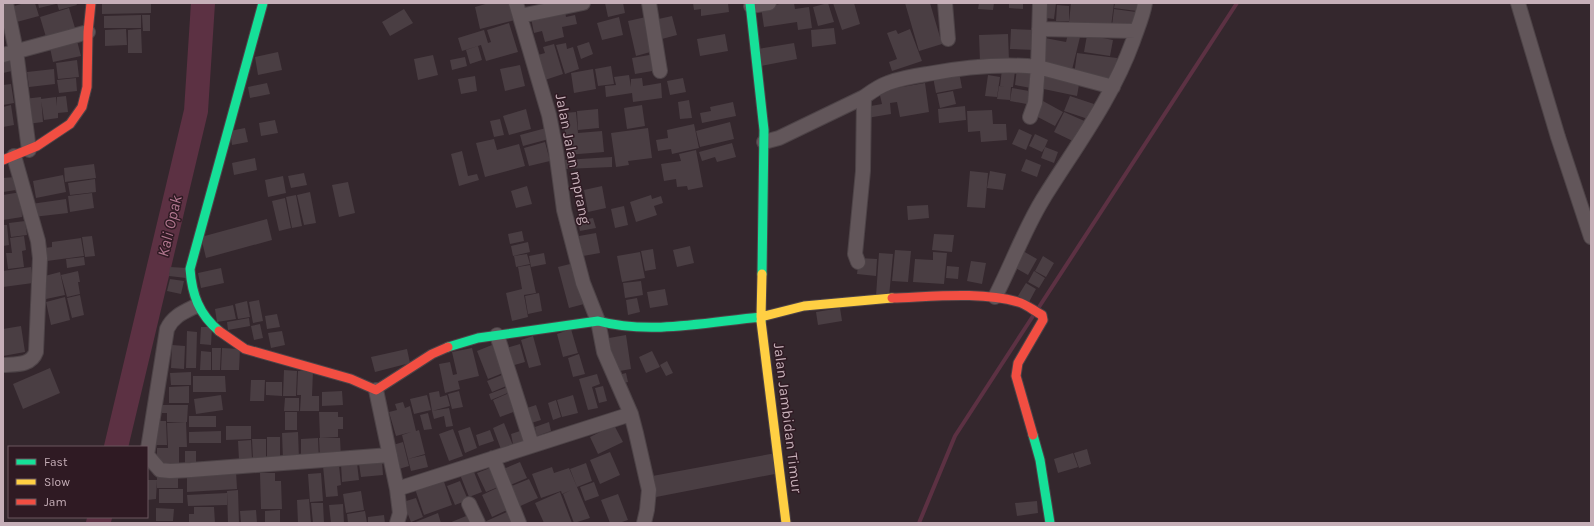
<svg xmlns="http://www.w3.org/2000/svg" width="1594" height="526" font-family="Karla,sans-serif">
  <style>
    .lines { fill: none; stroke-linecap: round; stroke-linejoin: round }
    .stream { stroke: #5c3143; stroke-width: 4 }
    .river { stroke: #5c3143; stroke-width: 24 }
    .building { fill: #4a3e43 }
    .street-casing { stroke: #4d4347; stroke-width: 16 }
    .fast-casing { stroke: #4d4347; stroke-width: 11 }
    .slow-casing { stroke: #4d4347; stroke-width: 11 }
    .jam-casing { stroke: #4d4347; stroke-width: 11 }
    .street { stroke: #62565a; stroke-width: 14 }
    .fast { stroke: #16e098; stroke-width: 9 }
    .slow { stroke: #ffcf43; stroke-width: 9 }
    .jam { stroke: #f24e42; stroke-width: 9 }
    .labels { text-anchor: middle; stroke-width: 3; stroke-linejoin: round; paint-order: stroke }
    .street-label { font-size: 15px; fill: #c6afb8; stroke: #2f1a23 }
    .water-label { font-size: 16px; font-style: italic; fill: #b0768e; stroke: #2f1a23 }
  </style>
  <rect width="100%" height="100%" fill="#34272d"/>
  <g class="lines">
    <!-- stream -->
    <path class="stream" d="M1039,307L1237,3
      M919,523L955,436L1033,316"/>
    <!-- river -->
    <path class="river" d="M116,447L196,111L203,3
      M98,523L100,517"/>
  </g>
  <!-- building -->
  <path class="building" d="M24,3H35L39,16L13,23L8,8Z
    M38,3H56V4L39,8Z
    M57,3H76L77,5L59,10Z
    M102,3H151V13L102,14Z
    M489,3H511L515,20L480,29L475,7Z
    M605,3H623L625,13L608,17Z
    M693,3H728L729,12L701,16V9L694,10Z
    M786,3H794L795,9L809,7L812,28L798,30L797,22L764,27L761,7Z
    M828,3L834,22L818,26L813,7Z
    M833,3H854L860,24L842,30Z
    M905,3H930L942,44L919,51Z
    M979,3H994L993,10L978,9Z
    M1009,3H1023V9L1009,8Z
    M1047,3H1056L1054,19L1046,18Z
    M1071,3H1114L1111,27L1069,22Z
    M1115,3H1138L1137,11L1114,8Z
    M1057,5L1069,6V21H1056Z
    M69,8L75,28L46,37L40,17Z
    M404,9L413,23L390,36L382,22Z
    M1114,9L1136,12L1134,29L1112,26Z
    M565,11L566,17L575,15L577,24L562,27L564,37L545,42L542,31L534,33L531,18Z
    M141,15V28H104V16Z
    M142,15H150V31H143Z
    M672,16L677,35L658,40L654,20Z
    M619,17L623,35L602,40L597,23Z
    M646,17L654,51L636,56L628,21Z
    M509,23L518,52L486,61L481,45L462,51L458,38L484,30L488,43L491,42L487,30Z
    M834,28L836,44L812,47L811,30Z
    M126,29L127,45L105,46V30Z
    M141,29L142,53H128V30Z
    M910,29L922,61L892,71L889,62L897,59L887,33L896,30L898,34Z
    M1011,29L1036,30V50L1010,49Z
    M725,34L728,51L700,56L697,39Z
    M1008,34L1009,61H980L979,35Z
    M1068,34L1080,37L1072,70L1039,63L1045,38L1066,42Z
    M1087,35L1113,40L1110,56L1084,52Z
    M76,37L81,56L53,62L49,43Z
    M589,42L593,54L581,59L577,46Z
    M566,43L567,49L573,47L579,69L565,74L556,45Z
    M794,43L797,59L761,66L758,49Z
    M554,44L563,74L545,80L538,55L545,53L543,47Z
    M478,46L482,60L470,64L466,50Z
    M278,52L282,70L258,75L255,57Z
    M1077,53L1117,58L1115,79L1074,75Z
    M655,54L658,70L635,74L632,58Z
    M433,55L438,75L418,80L414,59Z
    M12,56L16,70L3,73V58Z
    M465,57L467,66L452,70L450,60Z
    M77,60L79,77L58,79L56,63Z
    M520,65L525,86L505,91L500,69Z
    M611,66L614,84L598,86L595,69Z
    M1017,68L1034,71L1031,88L1015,85Z
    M54,69L55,84L29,87L27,72Z
    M593,69L596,89L574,93L571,73Z
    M1002,69L1015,71L1013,87H1011L1010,100L997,99L999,86L1004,87L1000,86Z
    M1043,71L1080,79L1077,96L1039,88Z
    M959,72L962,88L936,93L933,77Z
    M629,75L631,87V79L642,78L643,86L661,83L662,98L633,102L632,93L606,97L605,86L616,85L614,77Z
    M988,75L1000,77L997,97L985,96Z
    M475,76L477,91L461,94L458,79Z
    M76,78L77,91L59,93L57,80Z
    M683,78L686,92L670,95L667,81Z
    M267,83L270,94L250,98L248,87Z
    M925,83L929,112L900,117L897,102L890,103L891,114L867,118L865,107L882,104L879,91Z
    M11,84L14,103L3,105V85Z
    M1012,88L1035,92L1032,105L1010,101Z
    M953,91L956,104L940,108L937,94Z
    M66,96L68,112L58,113V118L44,120L41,99L56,97L57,106V97Z
    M1070,96L1094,104L1088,119L1064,111Z
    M41,97L43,122L27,124L24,99Z
    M689,100L692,118L680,119L678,102Z
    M1043,101L1063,112L1055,126L1034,115Z
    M733,102L736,116L702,123L700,113L711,111L710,107Z
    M11,105L14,125L3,127V107Z
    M642,105L645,126L627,129L624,108Z
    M965,106L966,120L939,123L938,109Z
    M526,109L531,129L509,135L503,116Z
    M598,109L599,128L578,130L577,111Z
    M992,110L993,124H1006L1007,140L981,142L980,131L968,132L967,111Z
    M576,112L578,133L602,131L604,152L566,155L564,113Z
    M1064,112L1089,123L1079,144L1054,132Z
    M500,119L504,135L494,137L490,121Z
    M275,120L278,133L261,136L259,123Z
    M730,122L734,139L700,147L696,131Z
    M694,124L699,148L672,154L671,149L658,151L656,140L668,138L667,130Z
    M245,128L248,142L232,145L230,131Z
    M546,128L549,139L523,146L520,135Z
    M648,128L652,158L628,161L629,165L616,167L611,133Z
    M1019,129L1032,135L1026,150L1012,144Z
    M1035,134L1048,140L1045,147L1058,152L1054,163L1041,158L1045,147L1042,152L1029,146Z
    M494,139L497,150L519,144L525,166L485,177L476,143Z
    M545,142L550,161L529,166L524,148Z
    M732,143L736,157L717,162L715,157L702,161L699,152Z
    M696,150L703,187L688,190L687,186L677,187L676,179L664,181L661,164L681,161L679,154Z
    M462,151L468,176L477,174L479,180L459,186L451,154Z
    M612,157V167L564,169V160Z
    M255,158L257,170L234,175L232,163Z
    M1026,159L1041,165L1037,177L1021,171Z
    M94,164L96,178L65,182L64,168Z
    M970,171L988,173L985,208L967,207Z
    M990,171L1006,174L1003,190L987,188Z
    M304,173L307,185L291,188L288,176Z
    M63,175L66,192L36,198L33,181Z
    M283,176L286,193L268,197L265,180Z
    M15,177L16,190L3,192V178Z
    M95,179L96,192L70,195L68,183Z
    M348,182L355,213L339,217L332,185Z
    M527,186L532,204L516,208L511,191Z
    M602,186L606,208L588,212L584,190Z
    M21,192L22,217L3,220V195Z
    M310,192L316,223L304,225L297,195Z
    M92,193L94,208L70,212L68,196Z
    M296,195L302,226L292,228L286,197Z
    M651,195L652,199L661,196L663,203L654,206L657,215L636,222L630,202Z
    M285,198L291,228L279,231L272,201Z
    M66,199L68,213L33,217L31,204Z
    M928,205L929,218L908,220L907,206Z
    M624,206L628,225L615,228L611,209Z
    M593,218L596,228L580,231L578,221Z
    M267,219L272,240L206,258L201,237Z
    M25,221L27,235L11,237L9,223Z
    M3,225H7L9,245L3,246Z
    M522,231L524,241L510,244L508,234Z
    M596,233L600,253L583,256L579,236Z
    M934,234L954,235L952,252L932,250Z
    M24,236L26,250L22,251L24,267L8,269L6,253H12L10,238Z
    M92,236L95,256L85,257L82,237Z
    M81,238L84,256L47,261L45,248L52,247V242Z
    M528,242L530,252L513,256L511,246Z
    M690,246L694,263L677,267L673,250Z
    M653,249L656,269L645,271L641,251Z
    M895,250L911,251L908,282L892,281Z
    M1023,251L1037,259L1028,275L1014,267Z
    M640,252L643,268L620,272L617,256Z
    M933,252L947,253L944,284L913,282L915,259L933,260Z
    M544,253L546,264L531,267L529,256Z
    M879,253L893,254L889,297L876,296Z
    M527,254L530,264L516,267L514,256Z
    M1043,256L1054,263L1046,277L1035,271Z
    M84,257L85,265L67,268L66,259Z
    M859,258L877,259L876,276L857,274Z
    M971,261L986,263L982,284L967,281Z
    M574,263L584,304L569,308L558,267Z
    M530,265L536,293L524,295L528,317L512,321L506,293L522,289L518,267Z
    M947,266L959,267L958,279L946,278Z
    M31,267L33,283L3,287V271Z
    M170,267L187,268L186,278L169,276Z
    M221,268L224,283L201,288L198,273Z
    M643,268L645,278L622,282L620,272Z
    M78,271L80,282H78L80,294L67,297L61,275Z
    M1034,271L1045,278L1039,288L1028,282Z
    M60,272L65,295L46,299L41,277Z
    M170,279L184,281L181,294L167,291Z
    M641,281L643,295L625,298L623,283Z
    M1026,283L1036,289L1029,302L1018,296Z
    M665,289L668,305L650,308L647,292Z
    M539,293L542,311L528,314L525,296Z
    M80,295L84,315L72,318L67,298Z
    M65,297L70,320L51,325L46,302Z
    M637,298L640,312L628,315L626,300Z
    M259,300L263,321L253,323L249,302Z
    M247,301L250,317L238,319L235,304Z
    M233,305L236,319L217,322L215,309Z
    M840,308L842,321L818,325L816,312Z
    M277,314L280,327L267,329L265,316Z
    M249,318L250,326L228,330L227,322Z
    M260,324L263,338L254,340L251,326Z
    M21,326L25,352L3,356V329Z
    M201,327H212L211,345L200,344Z
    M571,329L578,353L563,357L557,334Z
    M187,331L197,332L196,368H186Z
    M282,331L285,345L271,348L268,333Z
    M626,335L631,369L614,372L609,338Z
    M533,336L541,365L529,368L521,340Z
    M520,344L525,362L511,366L506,348Z
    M172,345L185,346L184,369L171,368Z
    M492,345L503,373L488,379L477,351Z
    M212,348H221L220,370H212Z
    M222,348L240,349L239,370H221Z
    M472,348L479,376L458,381L460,389L445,393L439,364L450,362L453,375L457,374L452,352Z
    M407,349L410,363L375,372L371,357Z
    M201,351L211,352V370H200Z
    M652,351L660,367L646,373L639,357Z
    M579,354L585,374L573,377L568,358Z
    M667,361L673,373L666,376L660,365Z
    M50,368L60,393L23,409L13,384Z
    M284,370L297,371L296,396H283Z
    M298,371H313L312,396H319V411H300L301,395H297Z
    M191,372V385H171L170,373Z
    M507,373L511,384L492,392L487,381Z
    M626,373L628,382L620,384L618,375Z
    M597,374L600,384L592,387L598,408L588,410L579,379Z
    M193,376H225L226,392H193Z
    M251,380H265L264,401H250Z
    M266,382H282V396L266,395Z
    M189,386V403H169V387Z
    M603,386L607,401L599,403L595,388Z
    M508,387L510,392L491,400L489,394Z
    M342,391L343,405L322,406V392Z
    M439,391L440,397L447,395L450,406L432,411L429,393Z
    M459,391L463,407L452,409L448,394Z
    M509,393L516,411L500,417L493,400Z
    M221,395L223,410L196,414L194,399Z
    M427,395L431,410L414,414L410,399Z
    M573,395L578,413L562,417L557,400Z
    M285,398H299V411H284Z
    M556,400L561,417L553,420L548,403Z
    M403,402L405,408L410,406L416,431L419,430L425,454L408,459L402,435L411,432L396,436L389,412L397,410L395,404Z
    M162,405H188L187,422H167V413H162Z
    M536,405L541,420L528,424L524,409Z
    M449,408L453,426L446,427L444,416L434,419L432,411Z
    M285,412H297V430H285Z
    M319,412H338V417H343V429H338V437L320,438Z
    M428,413L432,429L424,430L420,415Z
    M189,416H216V427H189Z
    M155,421H166L167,445H156Z
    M186,422L187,447H179V466H157V448H168L167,423Z
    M549,422L551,431L537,436L535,427Z
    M504,423L514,448L502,452L493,428Z
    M614,425L623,442L598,454L590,437Z
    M226,426H251V439L226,440Z
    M470,427L477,448L465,453L458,431Z
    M453,429L463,456L449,461L439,434Z
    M490,430L494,441L479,446L476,435Z
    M221,431V443H189V432Z
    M520,431L523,441L513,444L511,434Z
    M298,432L299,459L283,460L282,433Z
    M267,437H280V460H267Z
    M318,438L319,460H301V439Z
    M319,438H340L341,458H320Z
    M252,439H266V460H253Z
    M251,440L252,459L239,460L238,441Z
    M403,442L409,466L399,469L393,445Z
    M1087,449L1091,464L1079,468L1074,453Z
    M185,451H196V463H185Z
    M610,452L620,475L600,484L590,460Z
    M776,453L780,473L651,498L647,477Z
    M1073,453L1078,467L1058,473L1054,459Z
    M425,455L428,467L411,471L408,459Z
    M382,461L383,475L361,477L359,464Z
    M520,462L527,478L508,486L501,470Z
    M357,463L359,480L342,482L341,464Z
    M586,463L592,481L577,487L570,469Z
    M339,465L341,485L337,486L338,496L326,497L323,466Z
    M472,467L482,492L469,497L459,472Z
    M552,467L554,473L569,468L590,518L574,523L563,494L571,490L562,494L561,491L541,498L532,474Z
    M490,468L498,487L486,492L477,473Z
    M236,471L237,489L187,492V473Z
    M260,473H275V481H281L282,509H261Z
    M321,473L323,501L310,502L308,474Z
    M157,475H178V488H157Z
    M442,476L452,505L424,515L414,486Z
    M529,479L538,498L516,508L507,488Z
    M147,480H157L156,499L147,500Z
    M460,481L468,500L455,505L447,486Z
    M594,482L599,496L585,501L580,487Z
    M497,488L507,510L492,517L482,495Z
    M159,489H183V503H159Z
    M238,490L239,523H228L227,491Z
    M361,491L364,510L346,513L343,494Z
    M560,492L572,523H544L535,503Z
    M227,493V505L188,506L187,495Z
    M618,494L628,520L619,523H610L601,500Z
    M416,498L423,517L411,522L403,502Z
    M309,499L311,523H298L297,500Z
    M1037,501L1038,513L1017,516L1015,503Z
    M311,503H323L324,523H313Z
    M343,504L344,523H331L329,505Z
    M194,507H214L215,523H189V514H194Z
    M156,508L174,509L173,521H156Z
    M256,510L257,523H241L240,511Z
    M280,510V523H265V511Z
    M365,511L367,523H348L347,514Z
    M509,511L514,523H482Z
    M438,513L441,523H413Z
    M471,514L475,523H449Z
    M384,515L385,523H368V517Z"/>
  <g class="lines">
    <defs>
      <path id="street" d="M6,3L16,51L29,150
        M516,3L549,115L556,151L564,210L583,283L598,321L604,352L631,414L636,433L649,490L647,510L644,523
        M649,3L660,71
        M945,3L948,39
        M1518,3L1558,137L1591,237
        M751,6L769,3
        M520,16L583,3
        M1039,29L1136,31
        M3,55L88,32
        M1030,117L1035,103L1038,67L1113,87
        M764,142L779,138L864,97
        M858,262L855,254L863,171L864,97C871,92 879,86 888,83C901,78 914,76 927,74C964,67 1001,63 1038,67L1040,3
        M995,297C1012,264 1024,230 1043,199C1076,146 1112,99 1133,41C1137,29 1143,16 1145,3
        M196,306C184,312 173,316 167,329L147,455L160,470L170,471L191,470L390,455
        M497,335L532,445
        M3,365C15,364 31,366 36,352L40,258L38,241L14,156
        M376,390L397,489L400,513L397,523
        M493,458L519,523
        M397,489L631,414
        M469,504L478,523"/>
      <path id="fast" d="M750,3L764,130L762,274
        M219,331C199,314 192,295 190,269L263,3
        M448,347L478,338L598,321C650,335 708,322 761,317V321
        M1033,435L1040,460L1050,523"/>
      <path id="slow" d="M762,274L761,317L804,306L892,298
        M761,321L786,523"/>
      <path id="jam" d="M3,160L37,146L70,124L82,107L87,87L88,32L91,3
        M892,298C929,297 982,291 1018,302C1026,304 1034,311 1042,315L1043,320L1018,363L1016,376L1033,435
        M219,331L245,349L351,379L376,390L432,354L448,347"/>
    </defs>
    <!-- street casing -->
    <use href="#street" class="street-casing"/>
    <!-- fast casing -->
    <use href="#fast" class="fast-casing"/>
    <!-- slow casing -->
    <use href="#slow" class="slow-casing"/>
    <!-- jam casing -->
    <use href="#jam" class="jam-casing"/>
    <!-- street -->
    <use href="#street" class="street"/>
    <!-- fast -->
    <use href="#fast" class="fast"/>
    <!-- slow -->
    <use href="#slow" class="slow"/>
    <!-- jam -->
    <use href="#jam" class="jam"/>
  </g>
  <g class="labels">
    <!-- street labels -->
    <g class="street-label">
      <text transform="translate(573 159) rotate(79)" y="5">Jalan Jalan mprang</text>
      <text transform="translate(788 418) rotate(83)" y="5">Jalan Jambidan Timur</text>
    </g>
    <!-- water labels -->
    <g class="water-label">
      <text transform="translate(169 226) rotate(-77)" y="6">Kali Opak</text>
    </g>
  </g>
  <!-- border -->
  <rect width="1594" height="526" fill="none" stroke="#c6afb8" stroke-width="8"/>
  <!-- legend -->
  <rect x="8" y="446" width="140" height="72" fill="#2f1a23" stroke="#6b565f"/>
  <rect x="16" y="459" width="20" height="6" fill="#16e098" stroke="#6b565f"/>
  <text x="44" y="466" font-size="12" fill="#c6afb8">Fast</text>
  <rect x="16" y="479" width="20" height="6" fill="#ffcf43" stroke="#6b565f"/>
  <text x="44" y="486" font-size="12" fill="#c6afb8">Slow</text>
  <rect x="16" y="499" width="20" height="6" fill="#f24e42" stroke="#6b565f"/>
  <text x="44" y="506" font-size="12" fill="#c6afb8">Jam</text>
</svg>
